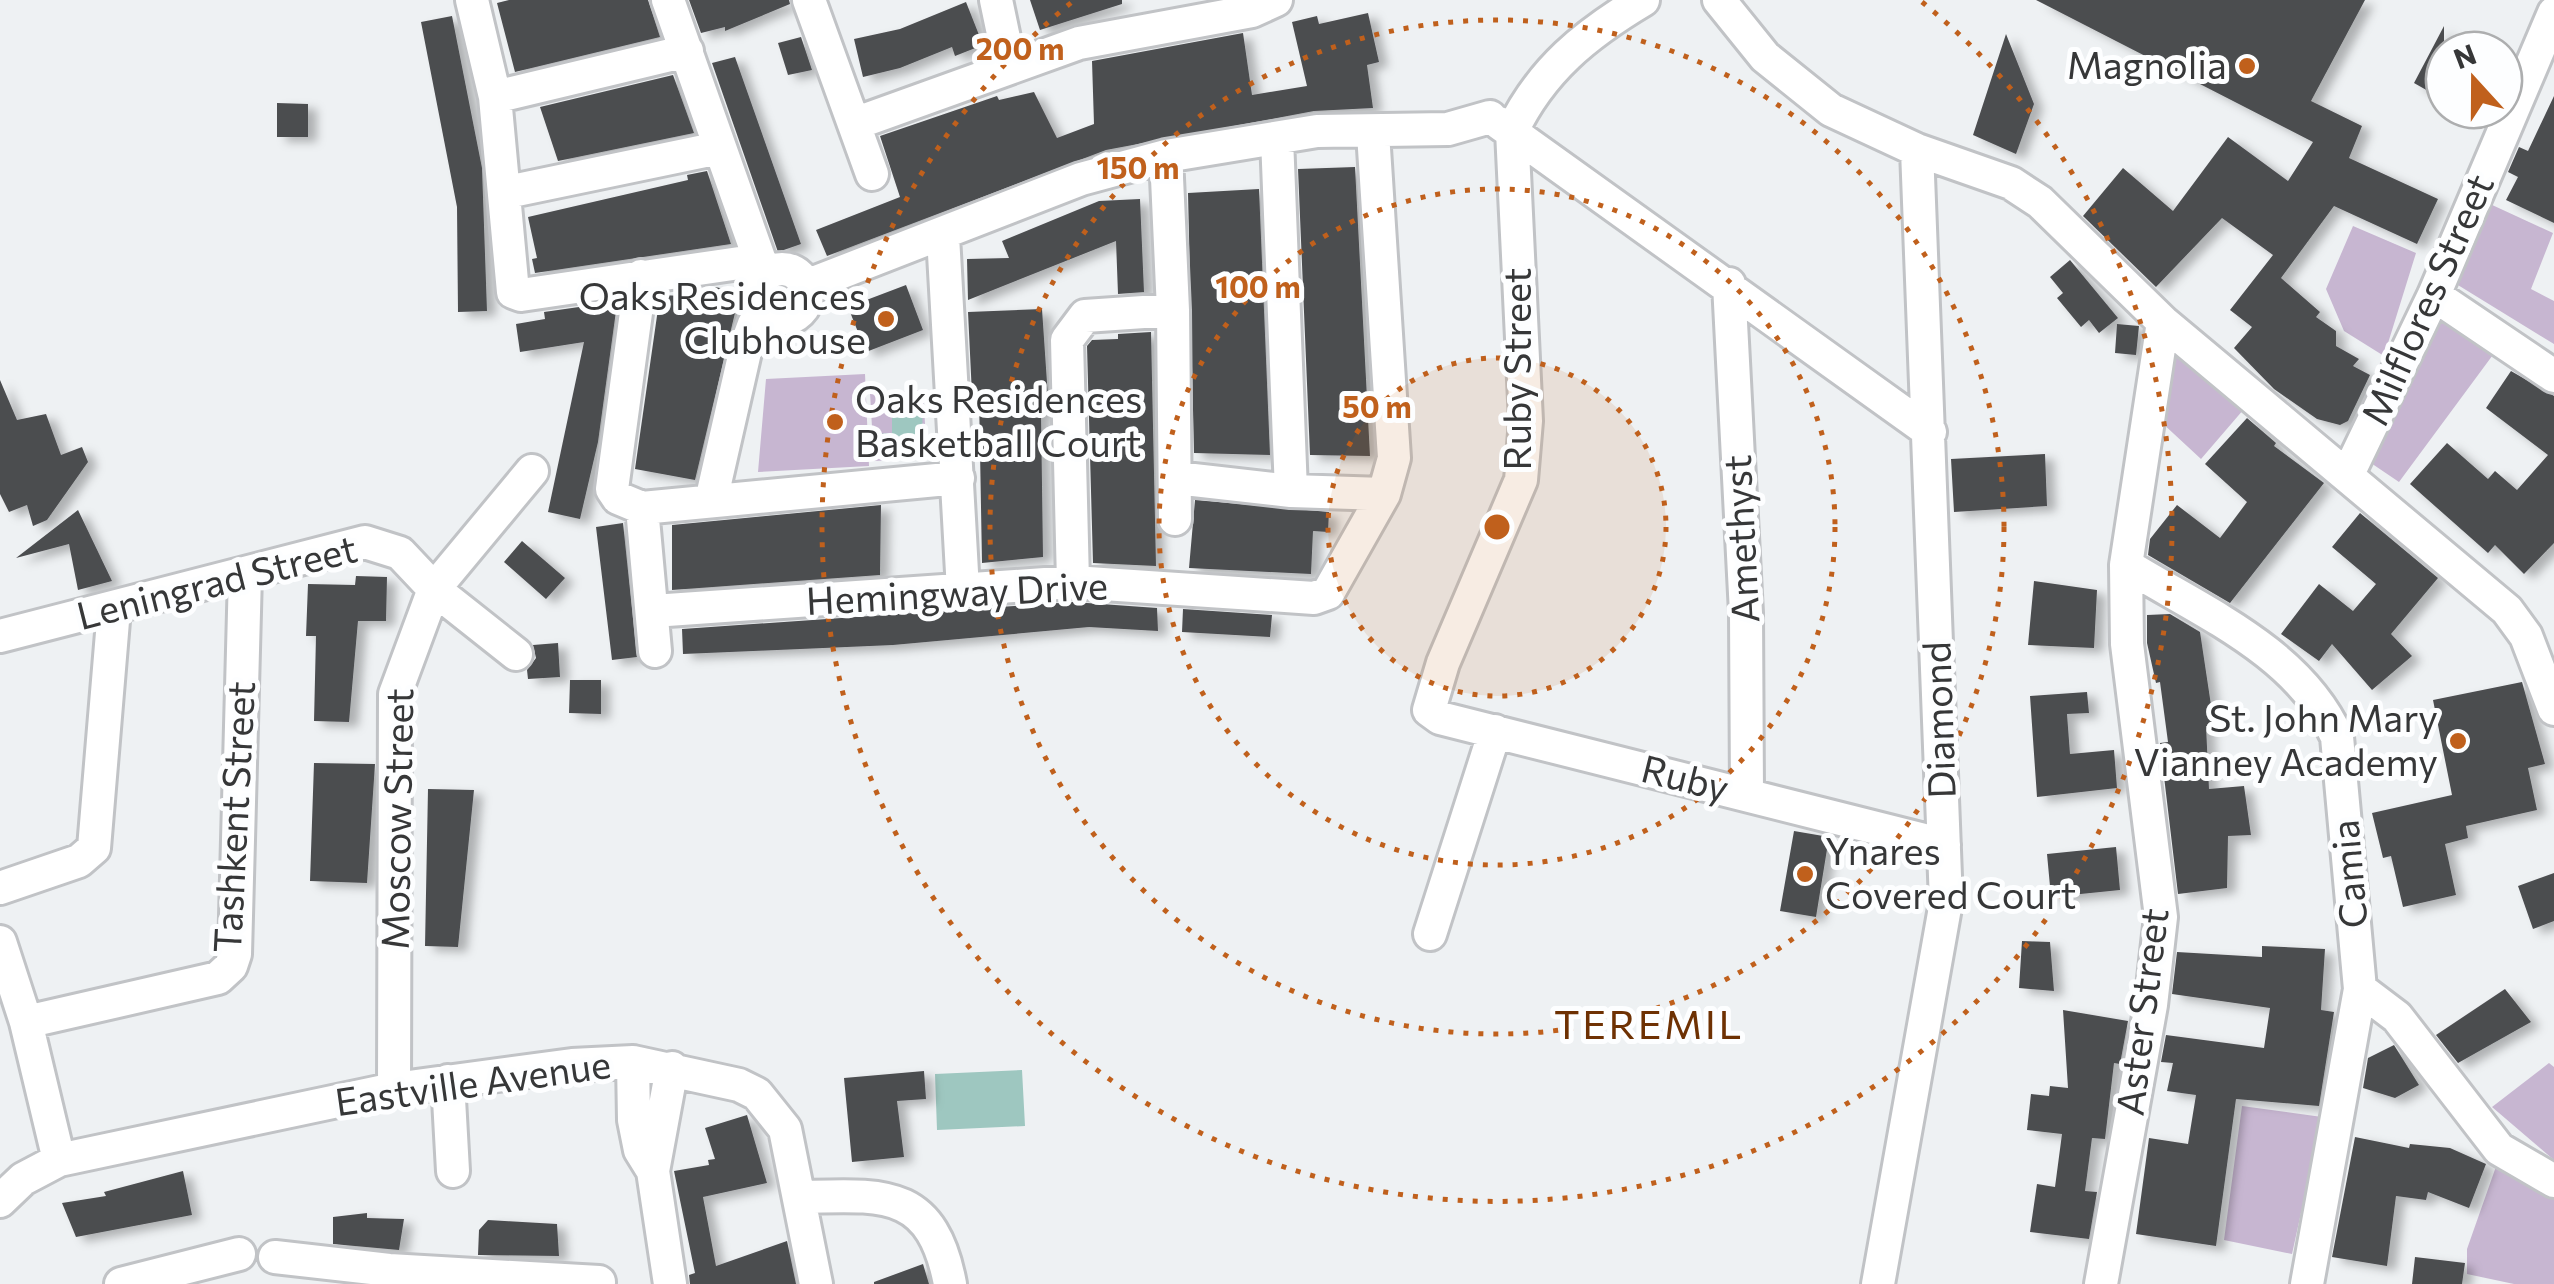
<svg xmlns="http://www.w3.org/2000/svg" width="2554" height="1284" font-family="Commissioner,sans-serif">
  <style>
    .green { fill: #c7b6d1 }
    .water { fill: #9ec7c0 }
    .building { fill: #4c4d50; filter: url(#shadow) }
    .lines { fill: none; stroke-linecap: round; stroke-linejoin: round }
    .minor-casing { stroke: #c1c3c6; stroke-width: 38 }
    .minor { stroke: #fff; stroke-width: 32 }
    .ring { fill: none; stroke: #c0601c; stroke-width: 5; stroke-dasharray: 5 10 }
    .poi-dot { fill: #c0601c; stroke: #fdfeff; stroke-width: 4 }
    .labels { text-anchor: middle; stroke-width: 10; stroke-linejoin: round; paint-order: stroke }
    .poi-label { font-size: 38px; fill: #363738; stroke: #fdfeff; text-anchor: end }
    .street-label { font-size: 38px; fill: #363738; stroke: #fdfeff }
    .neighbourhood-label { font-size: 40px; letter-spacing: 2.5px; fill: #6e3103; stroke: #fdfeff }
    .centre { fill: #c0601c; stroke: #fdfeff; stroke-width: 5 }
    .ring-label { font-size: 30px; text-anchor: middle; font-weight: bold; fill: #c0601c; stroke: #fdfeff; stroke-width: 10; stroke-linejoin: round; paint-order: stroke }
  </style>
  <defs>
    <filter id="shadow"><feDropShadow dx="9" dy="5" stdDeviation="5" flood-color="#0004"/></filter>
  </defs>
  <rect width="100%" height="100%" fill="#eef1f3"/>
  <!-- green -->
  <path class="green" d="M2490,204L2553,233L2531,289L2554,301V344L2453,282Z
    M2353,226L2416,253L2384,356L2344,331L2326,289Z
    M2446,316L2498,348L2399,482L2365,459L2427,327Z
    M2172,344L2244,409L2201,459L2160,421Z
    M865,374L869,466L758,472L766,379Z
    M923,390L927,458L874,461L870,393Z
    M2549,1063L2554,1067V1160L2492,1107Z
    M2242,1106L2322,1117L2292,1254L2224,1240Z
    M2499,1158L2554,1191V1284H2514L2467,1274V1249Z"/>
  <!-- water -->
  <path class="water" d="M892,396H922L923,453L877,454V434L892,433Z
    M1022,1070L1025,1126L937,1130L935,1074Z"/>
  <!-- building -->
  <path class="building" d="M509,0H648L660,37L515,72L497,3Z
    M689,0H789L790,4L725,31V27L701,33Z
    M1030,0H1122V4L1040,30Z
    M2036,0H2365L2311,101L2362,126L2349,158L2438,199L2417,244L2334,206L2281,278L2320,312L2316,317L2336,331V346L2359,359L2353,366L2370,375L2348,421L2340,425L2317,419L2274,389L2234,348L2252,327L2230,310L2273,255L2222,218L2156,287L2083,216L2123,168L2173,211L2228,137L2288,181L2313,142Z
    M966,2L983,45L955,56L952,47L900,68L863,77L854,39L900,29Z
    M1368,13L1379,62L1367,65L1373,108L1314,111L1106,150L827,256L816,230L900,197L880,136L997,96L999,100L1034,92L1057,138L1094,124L1092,61L1243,33L1252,95L1307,86L1292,22L1317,16L1319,24Z
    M452,16L482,168L487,311L458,312L457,207L421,22Z
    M2444,26V100L2414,83Z
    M2006,34L2034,104L2016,154L1973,135Z
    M801,37L812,70L788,75L778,43Z
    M735,57L801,244L778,252L712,63Z
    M673,75L694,133L558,161L540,107Z
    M2554,96V223L2506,200L2518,177L2508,172L2519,147L2528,151Z
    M277,103L308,104V137H277Z
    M1355,167L1370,456L1310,455L1298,169Z
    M707,171L731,244L535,273L532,259L537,258L528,217L688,180L687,175Z
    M1259,189L1270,455L1194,453L1188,193Z
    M1140,199L1144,292L1118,294L1116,241L968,300L967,259L1009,258L1002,241L1099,201Z
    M2070,260L2118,318L2099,333L2089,320L2081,327L2057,298L2063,293L2050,277Z
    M906,285L923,330L866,352L848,307Z
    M715,287L740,292L695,480L635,469L660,295L706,297L708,288Z
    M586,306L616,311L598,442L580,519L548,512L584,342L520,352L516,324L545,319L544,312Z
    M1042,309L1049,412H1041L1043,557L982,563L979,395H972L968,312Z
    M2117,324L2139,326L2136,355L2115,353Z
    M1151,332L1156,566L1093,563L1087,346L1092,340L1118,339V334Z
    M2511,371L2554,396V543L2524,574L2495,545L2488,553L2410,484L2447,443L2488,479L2495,471L2517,490L2548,455L2486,408Z
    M0,380L17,420L46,414L61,455L82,447L88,462L47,520L33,526L27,505L9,512L0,494Z
    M2247,418L2276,443L2274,446L2324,483L2230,603L2148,555L2150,539L2177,505L2220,538L2247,502L2205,464Z
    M2045,454L2047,506L1954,512L1951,459Z
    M1195,500L1329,512L1328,532L1313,531L1311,574L1189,568Z
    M881,505L880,575L672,590V525Z
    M78,510L112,581L78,590L69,544L16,558Z
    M2360,513L2438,578L2391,634L2412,656L2372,690L2332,644L2319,661L2281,634L2319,584L2353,611L2376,584L2332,547Z
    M623,523L637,657L612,660L596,527Z
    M522,541L565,578L546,599L504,562Z
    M356,576L387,577L386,621H358L349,722L314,721L316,636H306L308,584L355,585Z
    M2034,581L2097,590L2094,648L2028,645Z
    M1073,602L1157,608L1158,631L1089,627L893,645L683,654L682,629Z
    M1183,609L1272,615L1270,637L1182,632Z
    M2170,614L2200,632L2214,725L2206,726L2209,789L2244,786L2251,835L2228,836L2227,888L2178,894L2160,743L2168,742L2160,682L2156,683L2147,643V615Z
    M558,643L560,677L528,679L527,670L536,658L533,645Z
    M570,680H601V714L569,713Z
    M2522,682L2545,764L2528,768L2537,810L2466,826L2468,838L2445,844L2456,895L2403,907L2391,856L2383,858L2372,813L2452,795L2433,700Z
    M2087,692L2089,713L2067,714L2070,754L2114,750L2117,788L2037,797L2030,696Z
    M314,763L375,764L367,883L310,881Z
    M428,789L474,790L458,947L425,946Z
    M1794,831L1829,837L1816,917L1780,911Z
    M2116,847L2120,890L2051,897L2047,854Z
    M2554,873V921L2533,929L2518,886Z
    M2022,941L2050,942L2054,991L2019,988Z
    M2262,946L2325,949L2321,1010L2334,1012L2319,1106L2236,1099L2216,1246L2136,1234L2149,1138L2188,1144L2196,1095L2167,1091L2173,1063L2161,1062L2166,1035L2264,1048L2270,1008L2172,994L2177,952L2262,957Z
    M2505,989L2531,1022L2458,1063L2436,1035Z
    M2063,1010L2128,1021L2120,1064L2114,1063L2105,1139L2092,1138L2085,1191L2097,1192L2089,1239L2030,1232L2037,1184L2055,1187L2062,1134L2027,1130L2031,1094L2049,1096L2050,1086L2068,1088Z
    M2394,1045L2419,1085L2395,1098L2363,1088L2368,1058Z
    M924,1071L926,1099L897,1101L904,1157L852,1162L844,1078Z
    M747,1115L767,1183L703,1197L716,1266L787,1241L796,1284H690L689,1275L695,1273L674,1171L709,1165L708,1160L715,1159L705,1128Z
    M2355,1137L2409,1148L2410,1144L2450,1148L2486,1164L2469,1208L2428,1192L2426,1200L2396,1196L2387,1266L2332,1257Z
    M183,1171L192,1215L76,1237L62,1203L106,1196L104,1192Z
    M367,1213V1218L404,1219L399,1250L333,1244V1217Z
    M488,1220L557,1224L559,1256L478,1255L479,1230Z
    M2415,1257L2465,1263L2462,1284H2412Z
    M923,1264L929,1284H874V1282Z"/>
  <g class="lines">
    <defs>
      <path id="minor" d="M472,0L495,97L513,292L521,295L760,260
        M668,0L765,275
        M809,0L872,174
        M996,0L1010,67
        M1643,0C1586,34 1541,70 1512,131L1526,421L1521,480L1443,663L1429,710L1440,718L1944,845
        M1719,0L1765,57L1831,110L1917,150L2011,183L2040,202L2163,322L2507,610L2526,636L2554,709
        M495,97L687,51
        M1499,123L1930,432
        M854,124L1079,43L1252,11L1276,0
        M1277,138L1291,491
        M1166,156L1173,310L1175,519
        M507,192L719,148
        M943,236L963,590
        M757 294a25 25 0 1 1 50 0a25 25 0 1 1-50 0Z
        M641,276L612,489L618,498L642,508L958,478
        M1729,284L1746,613L1747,794
        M806,286L1081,179L1166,156L1317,131L1448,129L1490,117
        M2434,295L2554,376
        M2347,476L2434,295L2554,13
        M1176,478L1291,491L1384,494
        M711,501L747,343L754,324L765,313
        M642,508L655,651
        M2126,565C2202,612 2299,652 2337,737L2360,989L2307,1284
        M1073,582L1067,340L1085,316L1173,310
        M653,611L1073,582L1314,598L1328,593L1384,494L1394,458L1373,133
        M0,636L365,542L400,553L434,589L516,654
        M0,888L79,861L94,848L114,609
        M1430,934L1495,731
        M0,942L26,1022L59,1160
        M2360,989L2397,1017L2499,1149L2554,1181
        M26,1022L218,978L231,966L235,954L245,574
        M633,1062L634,1120L640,1150L653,1171L670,1284
        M448,1081L453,1171
        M394,1089L395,694L434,589L532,471
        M653,1171L672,1068
        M800,1197C883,1195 932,1188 950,1284
        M0,1201L23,1179L59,1160L394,1089L572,1065L633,1062L739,1085L757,1094L785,1129L816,1284
        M275,1257L389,1270L599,1282
        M121,1284L239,1254
        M1878,1284L1946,902L1917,150
        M2101,1284L2151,1005L2161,917L2127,644L2126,565L2163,322"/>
    </defs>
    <!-- minor casing -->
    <use href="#minor" class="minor-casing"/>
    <!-- minor -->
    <use href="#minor" class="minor"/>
  </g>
  <!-- distance rings -->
  <circle cx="1497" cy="527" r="169" fill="#c0601c" fill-opacity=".12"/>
  <g class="ring">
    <circle cx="1497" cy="527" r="169"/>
    <circle cx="1497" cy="527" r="338"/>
    <circle cx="1497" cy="527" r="507"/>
    <path d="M1922 2A675 675 0 1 1 1072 2"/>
  </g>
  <!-- markers -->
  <g class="poi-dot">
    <circle cx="2247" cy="66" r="10"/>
    <circle cx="886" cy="319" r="10"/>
    <circle cx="835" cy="422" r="10"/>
    <circle cx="2458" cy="741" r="10"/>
    <circle cx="1805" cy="874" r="10"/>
  </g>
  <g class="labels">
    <!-- poi labels -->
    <g class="poi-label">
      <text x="2227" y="79">Magnolia</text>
      <text x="866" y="310">Oaks Residences<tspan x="866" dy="44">Clubhouse</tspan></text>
      <text x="855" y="413" text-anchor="start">Oaks Residences<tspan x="855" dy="44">Basketball Court</tspan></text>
      <text x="2438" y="732">St. John Mary<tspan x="2438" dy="44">Vianney Academy</tspan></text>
      <text x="1825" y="865" text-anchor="start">Ynares<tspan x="1825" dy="44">Covered Court</tspan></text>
    </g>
    <!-- street labels -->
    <g class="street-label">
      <text transform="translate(2428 300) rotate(-66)" y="13">Milflores Street</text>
      <text transform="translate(1518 369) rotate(-90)" y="13">Ruby Street</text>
      <text transform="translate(1742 539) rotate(-93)" y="13">Amethyst</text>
      <text transform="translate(217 583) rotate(-14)" y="13">Leningrad Street</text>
      <text transform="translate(957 594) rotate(-3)" y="13">Hemingway Drive</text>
      <text transform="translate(1940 720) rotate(-92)" y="13">Diamond</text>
      <text transform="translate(1685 779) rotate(14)" y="13">Ruby</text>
      <text transform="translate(235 817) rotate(-87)" y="13">Tashkent Street</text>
      <text transform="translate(398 819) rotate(-89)" y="13">Moscow Street</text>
      <text transform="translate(2350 874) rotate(-95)" y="13">Camia</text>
      <text transform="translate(2143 1012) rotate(-83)" y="13">Aster Street</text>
      <text transform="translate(473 1084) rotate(-8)" y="13">Eastville Avenue</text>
    </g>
    <!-- neighbourhood labels -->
    <g class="neighbourhood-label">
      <text x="1649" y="1039">TEREMIL</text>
    </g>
  </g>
  <circle cx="1497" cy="527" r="15" class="centre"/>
  <g class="ring-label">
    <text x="1020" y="60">200 m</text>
    <text x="1138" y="179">150 m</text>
    <text x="1258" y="298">100 m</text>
    <text x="1377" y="418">50 m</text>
  </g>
  <!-- north arrow -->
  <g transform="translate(2474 80) rotate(339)"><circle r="48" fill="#fdfeff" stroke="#adaeaf" stroke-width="2.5"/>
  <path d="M0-8L18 38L0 25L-18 38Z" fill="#c0601c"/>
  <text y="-15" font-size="28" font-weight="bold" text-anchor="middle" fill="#363738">N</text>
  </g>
</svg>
